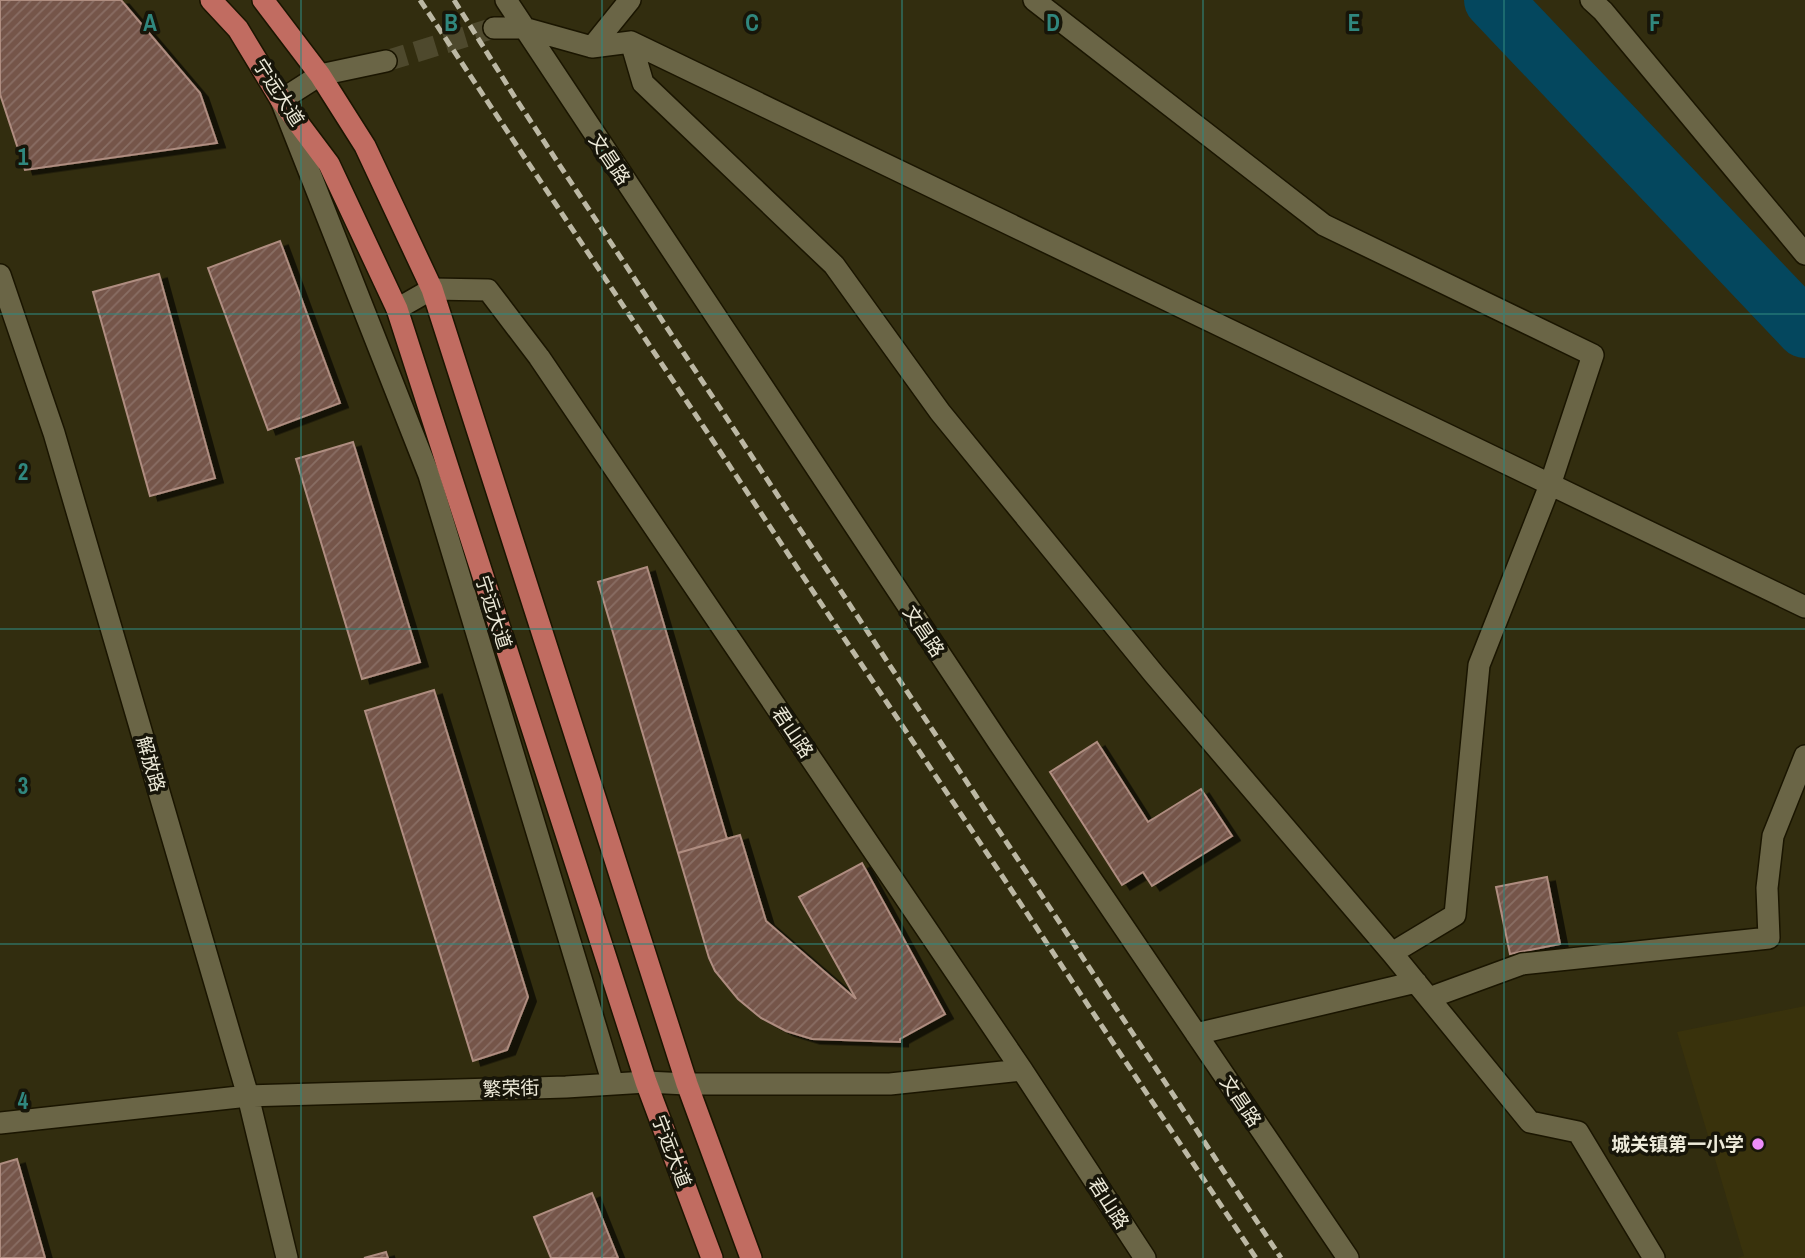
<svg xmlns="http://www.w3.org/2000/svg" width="1805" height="1258" font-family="'Archivo Narrow','Noto Sans SC',sans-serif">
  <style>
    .built { fill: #39320c }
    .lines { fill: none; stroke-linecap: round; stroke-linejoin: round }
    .river { stroke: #04475e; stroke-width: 58 }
    .building { fill: url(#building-hatch); stroke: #af8d80; stroke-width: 2; filter: url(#shadow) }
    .minor-tunnel { stroke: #4e492d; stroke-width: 21; stroke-dasharray: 21 10; stroke-linecap: butt }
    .minor-casing { stroke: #1a1500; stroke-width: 24 }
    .major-casing { stroke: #1a1500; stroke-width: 24 }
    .minor { stroke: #6a6546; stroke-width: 21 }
    .major { stroke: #c16c61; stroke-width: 21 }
    .rail { stroke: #bcb8a4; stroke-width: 5; stroke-dasharray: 10 5; stroke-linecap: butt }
    .grid { fill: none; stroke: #30877e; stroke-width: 2; stroke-opacity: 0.55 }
    .poi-dot { fill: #ed8cf9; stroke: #171509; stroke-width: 2.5 }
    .labels { text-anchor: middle; stroke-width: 7; stroke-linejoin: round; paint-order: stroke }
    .street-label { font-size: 19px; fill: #edead9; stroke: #171509 }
    .poi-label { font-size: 19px; font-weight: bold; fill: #edead9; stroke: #171509; text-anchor: end }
    .grid-label { font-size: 23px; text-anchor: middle; font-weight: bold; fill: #30877e; stroke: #171509; stroke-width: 7; stroke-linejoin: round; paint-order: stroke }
  </style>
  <defs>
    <pattern id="building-hatch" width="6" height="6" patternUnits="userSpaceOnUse" patternTransform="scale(1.75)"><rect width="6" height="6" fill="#75554a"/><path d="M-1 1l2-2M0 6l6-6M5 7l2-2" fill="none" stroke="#896e64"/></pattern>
    <filter id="shadow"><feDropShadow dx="8" dy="4.5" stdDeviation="0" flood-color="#0009"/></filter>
  </defs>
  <rect width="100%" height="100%" fill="#322d0f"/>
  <!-- built -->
  <path class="built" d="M1805,1006V1258H1737L1744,1256L1677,1032Z"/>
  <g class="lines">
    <!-- river -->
    <path class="river" d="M1493,0L1805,329"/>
  </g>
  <!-- building -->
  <path class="building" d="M0,0H121L200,93L217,143L25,170L0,94Z
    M280,241L340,403L268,430L208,268Z
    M159,274L215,478L150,496L93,292Z
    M353,442L420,662L362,679L296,459Z
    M647,567L727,839L678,853L598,582Z
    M434,690L528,997L507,1050L473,1061L365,711Z
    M1097,742L1148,822L1201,789L1232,836L1152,886L1143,872L1122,885L1050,772Z
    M740,835L766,921L856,999L799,897L862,863L945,1014L900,1039V1042L812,1039L786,1031L761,1018L738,999L715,971L709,958L678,853Z
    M1547,877L1560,944L1510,954L1496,887Z
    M17,1159L45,1258H0V1164Z
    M592,1193L618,1258H551L534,1217Z
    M386,1252L388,1258H364Z"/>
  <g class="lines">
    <!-- minor-tunnel -->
    <path class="minor-tunnel" d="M386,61L494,28"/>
    <defs>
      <path id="minor" d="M506,0L999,743L1348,1258
        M1034,0L1324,225L1593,355L1550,485L1479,665L1455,915L1392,953
        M1591,0L1603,11L1805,254
        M494,28H524L592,47L631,42L1805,607
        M631,42L643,83L834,265L940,412L1154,674L1392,953L1530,1122L1578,1132L1654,1258
        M592,47L630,0
        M386,61L320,75L281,100L429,475L613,1084
        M0,275L54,433L248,1096L287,1258
        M397,309L432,289L488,290L539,357L1022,1070L1145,1258
        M1429,998L1522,964L1769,938L1767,888L1773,836L1805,756
        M1196,1034L1416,982
        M0,1123L248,1096L566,1087L646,1082L687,1084H890L1022,1070"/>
      <path id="major" d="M211,0L238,29L281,100L329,164L397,309L646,1082L712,1258
        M263,0L320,75L365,146L432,289L687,1084L751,1258"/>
    </defs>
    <!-- minor casing -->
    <use href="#minor" class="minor-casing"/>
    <!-- major casing -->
    <use href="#major" class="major-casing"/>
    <!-- minor -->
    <use href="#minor" class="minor"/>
    <!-- major -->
    <use href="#major" class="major"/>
    <!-- rail -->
    <path class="rail" d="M420,0L1256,1258
      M454,0L516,99L1281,1258"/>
  </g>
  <!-- grid -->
  <path class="grid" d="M301,0V1258M602,0V1258M902,0V1258M1203,0V1258M1504,0V1258M0,314H1805M0,629H1805M0,944H1805"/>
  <!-- markers -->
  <circle class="poi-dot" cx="1758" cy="1144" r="7"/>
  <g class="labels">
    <!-- street labels -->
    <g class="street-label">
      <text transform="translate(279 92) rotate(57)" y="7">宁远大道</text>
      <text transform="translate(610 159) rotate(56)" y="7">文昌路</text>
      <text transform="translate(494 612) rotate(72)" y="7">宁远大道</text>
      <text transform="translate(924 631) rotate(56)" y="7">文昌路</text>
      <text transform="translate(793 732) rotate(56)" y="7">君山路</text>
      <text transform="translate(151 764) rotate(74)" y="7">解放路</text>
      <text transform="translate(511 1088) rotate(-2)" y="7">繁荣街</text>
      <text transform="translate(1241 1101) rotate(56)" y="7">文昌路</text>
      <text transform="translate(672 1151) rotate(69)" y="7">宁远大道</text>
      <text transform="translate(1109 1203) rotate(57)" y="7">君山路</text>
    </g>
    <!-- poi labels -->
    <g class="poi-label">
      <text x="1744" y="1151">城关镇第一小学</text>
    </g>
  </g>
  <g class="grid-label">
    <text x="150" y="31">A</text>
    <text x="451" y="31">B</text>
    <text x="752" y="31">C</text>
    <text x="1053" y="31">D</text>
    <text x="1354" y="31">E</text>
    <text x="1655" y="31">F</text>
    <text x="23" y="165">1</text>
    <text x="23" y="480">2</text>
    <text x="23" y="794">3</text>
    <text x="23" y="1109">4</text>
  </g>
</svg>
